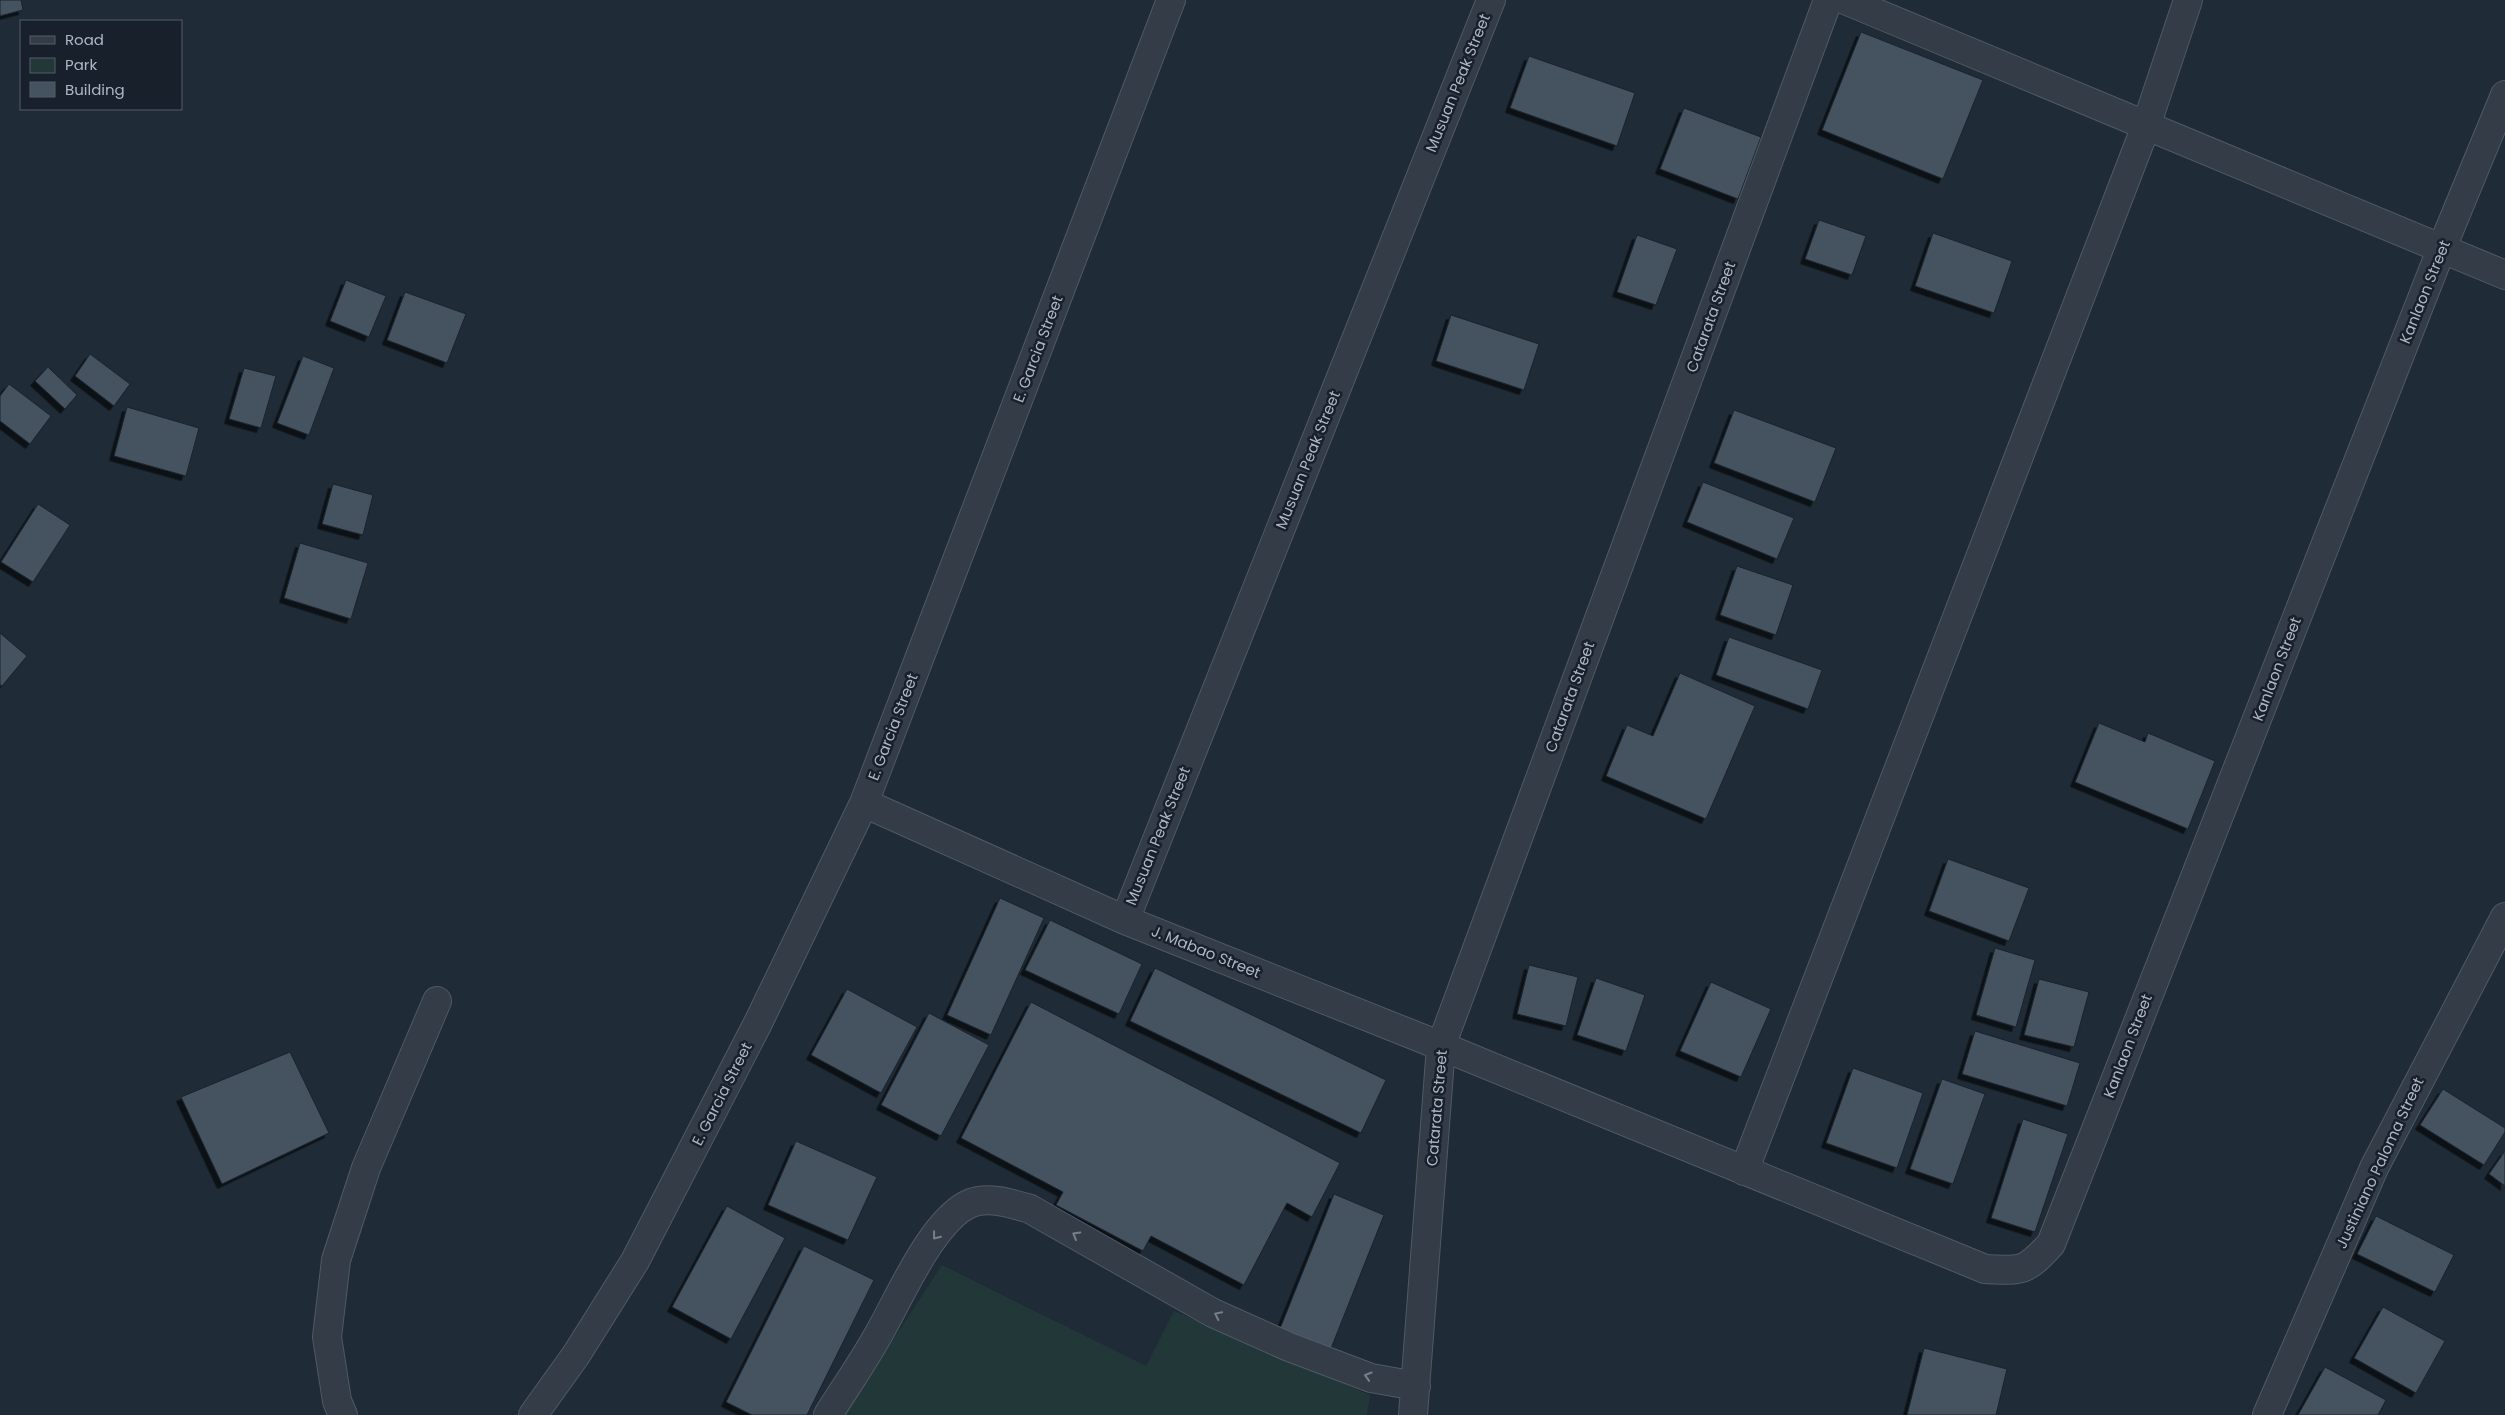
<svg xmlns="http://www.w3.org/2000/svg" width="2505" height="1415" font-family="Poppins,sans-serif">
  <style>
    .green { fill: #223838 }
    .building { fill: #455260; stroke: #1a232d; filter: url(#shadow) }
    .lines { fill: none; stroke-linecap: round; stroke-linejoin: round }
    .minor-casing { stroke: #505a65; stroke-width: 30 }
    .minor { stroke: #333c47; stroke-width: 28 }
    .oneway { stroke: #76808c }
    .labels { text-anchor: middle; stroke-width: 5; stroke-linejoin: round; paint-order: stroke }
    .street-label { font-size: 15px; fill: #adb7c4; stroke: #18212b }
  </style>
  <defs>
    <filter id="shadow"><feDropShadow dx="-4.5" dy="4.5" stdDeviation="0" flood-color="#0009"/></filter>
  </defs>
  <rect width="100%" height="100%" fill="#1f2b36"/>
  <!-- green -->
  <path class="green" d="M942,1265L1146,1366L1174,1311L1370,1395L1367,1415H844Z"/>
  <!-- building -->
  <path class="building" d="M0,0H21L23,10L0,16Z
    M1861,32L1983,80L1943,179L1822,130Z
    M1529,56L1635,93L1617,146L1510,108Z
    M1684,108L1761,137L1738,199L1660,169Z
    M1819,220L1866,236L1852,275L1805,259Z
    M1933,233L2012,261L1994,313L1915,286Z
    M1637,235L1677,249L1656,305L1617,292Z
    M346,280L386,296L369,337L330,321Z
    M405,292L466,314L447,363L387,340Z
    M1451,315L1539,344L1524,390L1436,361Z
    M90,354L130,384L114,406L75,376Z
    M303,356L334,368L309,435L277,423Z
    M48,367L77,395L65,409L35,381Z
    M244,368L276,376L261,428L229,419Z
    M9,384L51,416L30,444L0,421V396Z
    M127,407L199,428L186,476L114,456Z
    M1734,410L1836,448L1815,502L1714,463Z
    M1703,482L1794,518L1777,559L1687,522Z
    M333,484L373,495L363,535L322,524Z
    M38,504L70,525L33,582L1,562Z
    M300,543L368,563L351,619L284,598Z
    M1737,566L1793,585L1776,635L1720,615Z
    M0,633L27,656L2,686L0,685Z
    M1729,637L1822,670L1808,709L1716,675Z
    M1680,673L1755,706L1706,819L1606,776L1627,725L1653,736Z
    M2099,723L2145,742L2148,733L2215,761L2188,829L2075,782Z
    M1948,859L2029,888L2009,941L1929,911Z
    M1000,898L1044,918L991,1035L947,1015Z
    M1050,920L1142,964L1119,1014L1025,970Z
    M1995,948L2035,960L2016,1027L1976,1015Z
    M1529,965L1578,977L1566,1026L1517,1014Z
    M1155,968L1386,1080L1361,1133L1130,1021Z
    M1596,978L1645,995L1626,1051L1577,1035Z
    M2039,979L2089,992L2074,1047L2024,1035Z
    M1711,982L1771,1009L1741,1077L1680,1051Z
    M847,989L917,1027L881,1093L811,1055Z
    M1031,1002L1340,1163L1312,1217L1287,1203L1244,1285L1151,1236L1143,1251L1056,1205L1063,1192L961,1138Z
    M929,1013L989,1045L941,1136L881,1105Z
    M1975,1031L2080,1063L2067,1106L1962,1074Z
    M290,1052L329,1133L222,1184L181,1097Z
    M1853,1068L1923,1093L1897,1168L1826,1143Z
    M1942,1079L1985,1094L1953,1184L1910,1169Z
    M2443,1089L2505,1128V1132L2484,1165L2420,1125Z
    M2023,1119L2068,1134L2035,1232L1991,1218Z
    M796,1141L877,1177L848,1240L768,1205Z
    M2505,1151V1186L2489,1174Z
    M1334,1194L1384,1215L1330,1351L1279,1331Z
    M727,1206L785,1238L731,1339L672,1307Z
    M2376,1216L2454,1255L2435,1292L2357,1254Z
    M804,1246L874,1280L807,1415H752L726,1402Z
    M2383,1307L2445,1341L2416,1393L2354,1358Z
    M1924,1348L2007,1369L1996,1415H1907Z
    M2325,1367L2386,1400L2378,1415H2298Z"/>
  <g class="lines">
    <defs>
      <path id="minor" d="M1845,0L2505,275
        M864,803L1125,920L1441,1046L1985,1269C2023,1271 2025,1272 2051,1244L2441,250L2505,95
        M1125,920L1491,0
        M1744,1171L2146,126L2188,0
        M343,1415L337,1401L327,1337L336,1260L366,1168L437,1001
        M533,1415L576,1355L635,1261L758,1023L864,803L1171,0
        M828,1415C846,1386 866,1358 882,1328C901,1294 934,1218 971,1203C989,1196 1013,1204 1030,1209L1213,1313L1289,1347L1371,1378L1416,1386
        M1413,1415L1441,1046L1828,0
        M2267,1415L2374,1168L2505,917"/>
    </defs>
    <!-- minor casing -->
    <use href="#minor" class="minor-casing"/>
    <!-- minor -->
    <use href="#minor" class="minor"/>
  </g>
  <!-- one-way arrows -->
  <defs><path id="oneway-chevron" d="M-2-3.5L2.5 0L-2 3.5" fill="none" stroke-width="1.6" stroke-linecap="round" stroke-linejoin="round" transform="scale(1.25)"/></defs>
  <g class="oneway">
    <use href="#oneway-chevron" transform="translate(1076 1235) rotate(-150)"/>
    <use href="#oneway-chevron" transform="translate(936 1236) rotate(128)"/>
    <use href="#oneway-chevron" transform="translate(1218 1315) rotate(-154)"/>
    <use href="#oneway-chevron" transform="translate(1368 1376) rotate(-163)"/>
  </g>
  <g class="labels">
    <!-- street labels -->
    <g class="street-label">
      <text transform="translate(1458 83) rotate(-68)" y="5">Musuan Peak Street</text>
      <text transform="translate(2425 292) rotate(-68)" y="5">Kanlaon Street</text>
      <text transform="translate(1711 317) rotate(-70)" y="5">Catarata Street</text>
      <text transform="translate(1038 349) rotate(-69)" y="5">E. Garcia Street</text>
      <text transform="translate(1308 460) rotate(-68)" y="5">Musuan Peak Street</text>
      <text transform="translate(2277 669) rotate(-69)" y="5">Kanlaon Street</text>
      <text transform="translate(1570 697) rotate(-70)" y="5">Catarata Street</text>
      <text transform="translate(893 727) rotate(-69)" y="5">E. Garcia Street</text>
      <text transform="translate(1158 836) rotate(-68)" y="5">Musuan Peak Street</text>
      <text transform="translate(1206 952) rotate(22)" y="5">J. Mabao Street</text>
      <text transform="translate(2128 1046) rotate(-69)" y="5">Kanlaon Street</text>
      <text transform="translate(722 1094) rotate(-63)" y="5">E. Garcia Street</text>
      <text transform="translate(1437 1108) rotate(-85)" y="5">Catarata Street</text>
      <text transform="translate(2380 1163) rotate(-65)" y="5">Justiniano Paloma Street</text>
    </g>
  </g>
  <!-- legend -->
  <rect x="20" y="20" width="162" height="90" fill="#18212b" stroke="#545d68"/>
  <rect x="30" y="36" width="25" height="8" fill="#333c47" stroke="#545d68"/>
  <text x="65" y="45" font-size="15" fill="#adb7c4">Road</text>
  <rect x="30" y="58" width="25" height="15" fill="#223838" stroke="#545d68"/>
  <text x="65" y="70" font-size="15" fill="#adb7c4">Park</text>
  <rect x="30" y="82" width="25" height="15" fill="#455260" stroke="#545d68"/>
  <text x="65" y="95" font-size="15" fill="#adb7c4">Building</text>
</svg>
